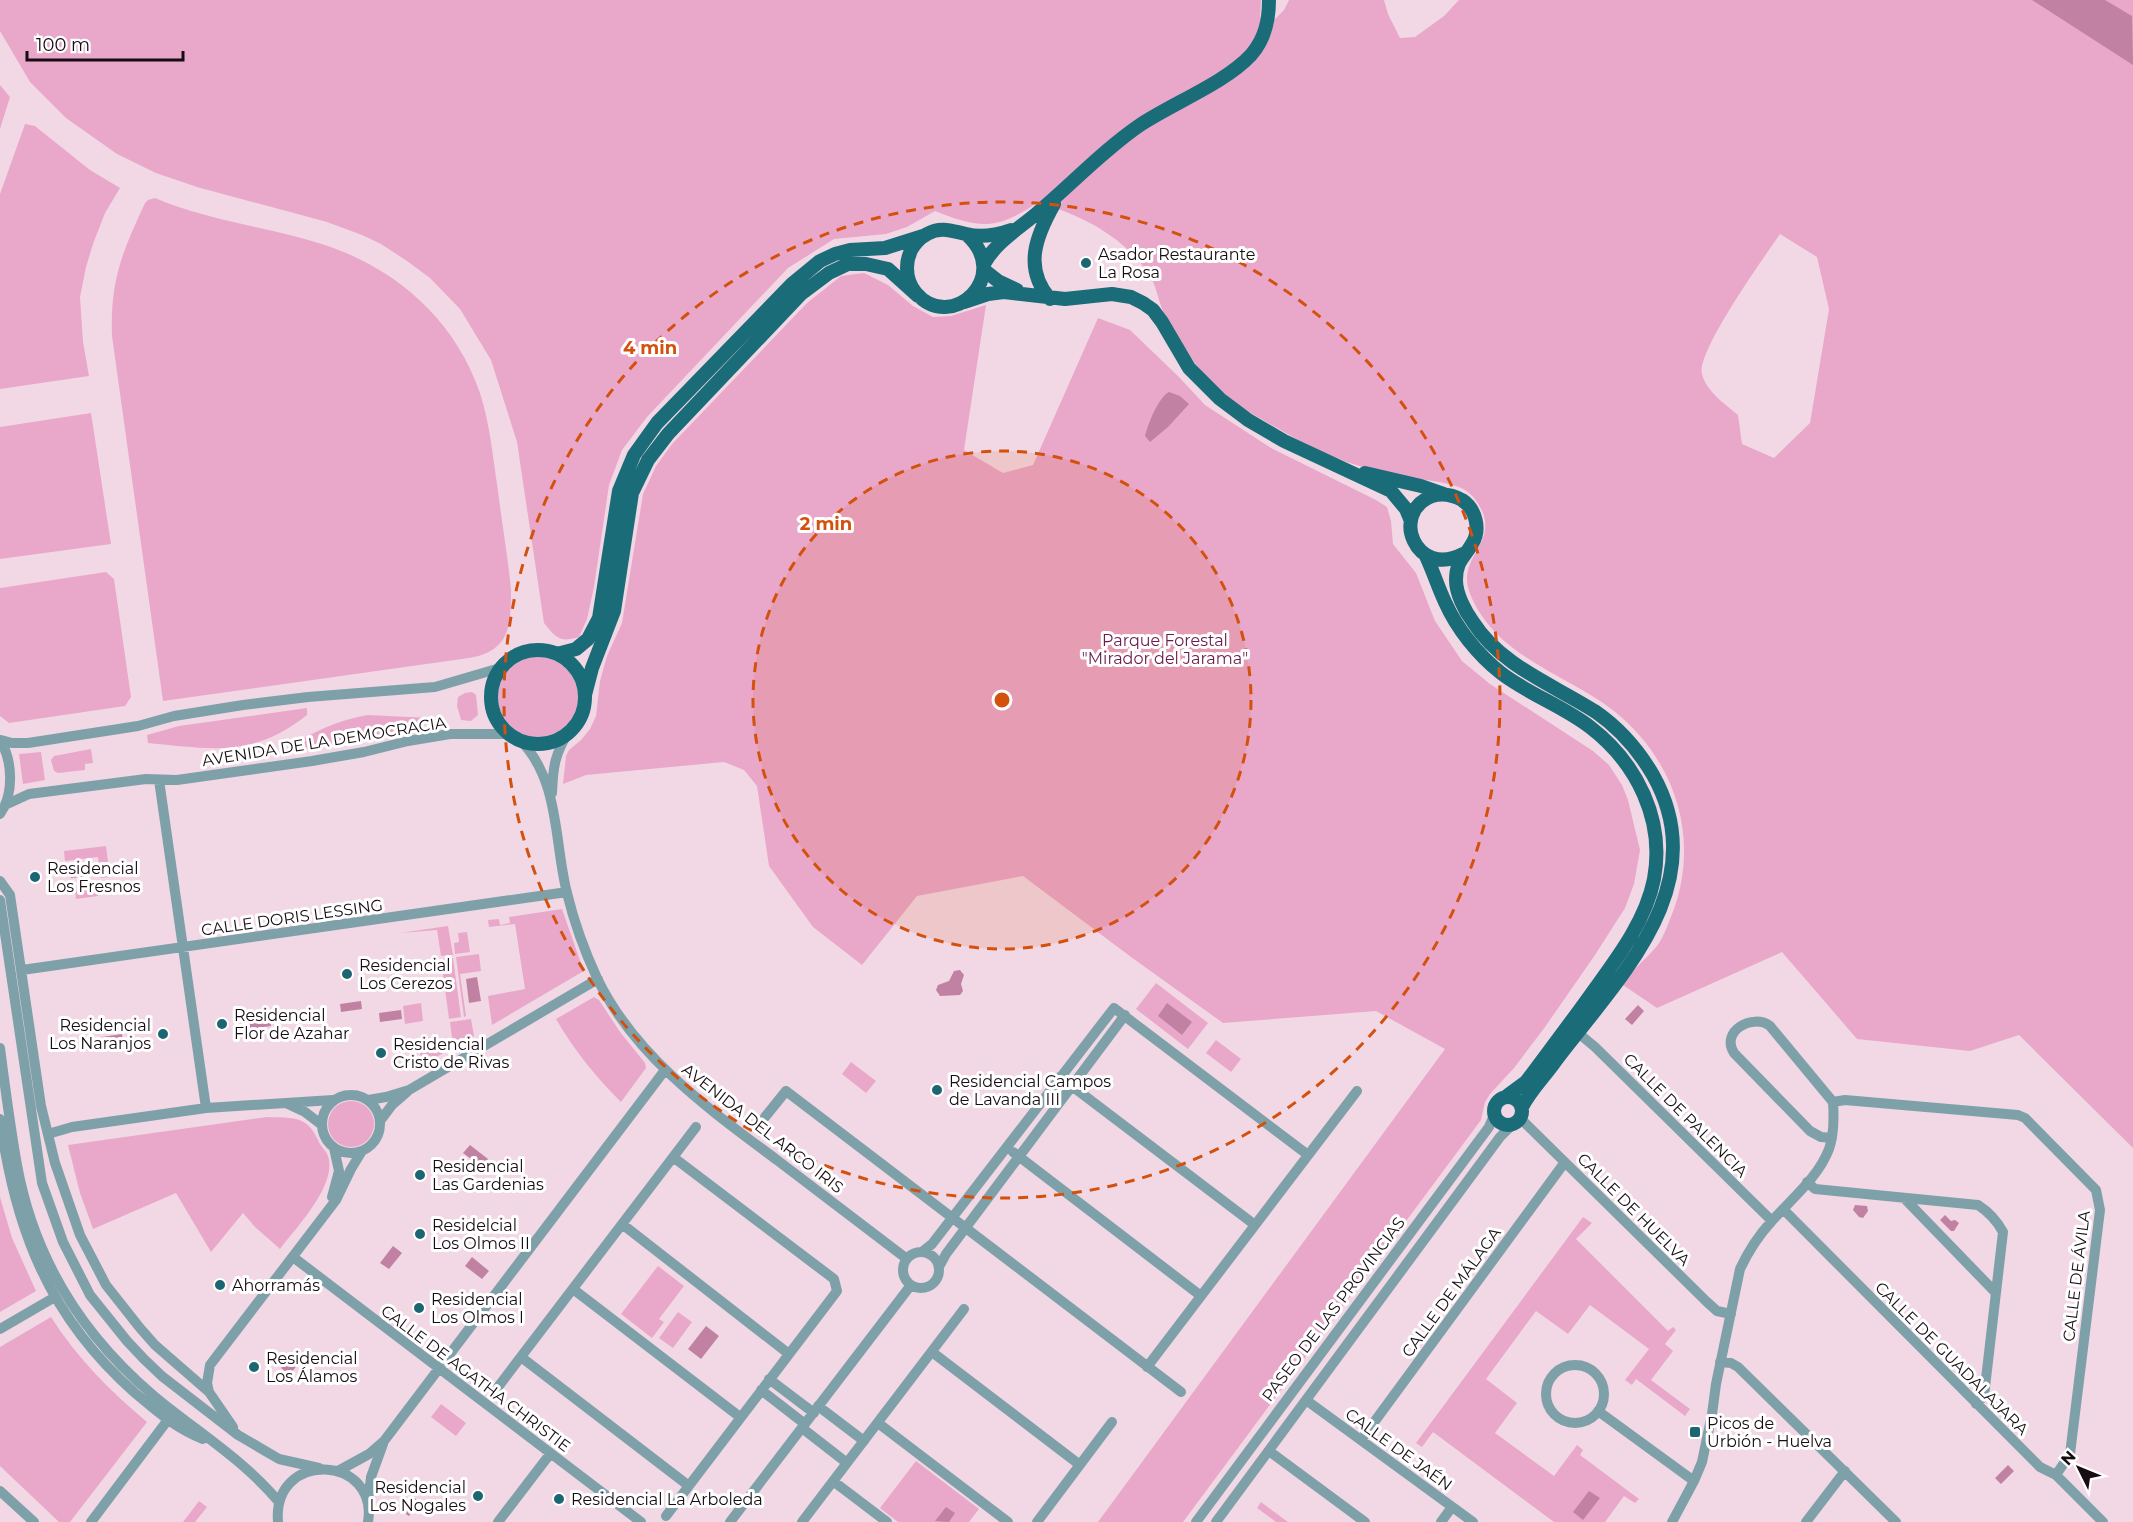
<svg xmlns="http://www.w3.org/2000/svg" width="2133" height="1522" font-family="Montserrat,sans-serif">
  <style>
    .green { fill: #e9a8ca; fill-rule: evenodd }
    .water { fill: #c181a3 }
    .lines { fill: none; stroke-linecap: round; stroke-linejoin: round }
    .minor { stroke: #7ea1a9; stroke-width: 10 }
    .major { stroke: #1b6c79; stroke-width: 14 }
    .ring { fill: none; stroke: #d3510d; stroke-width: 3; stroke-dasharray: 10 8 }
    .poi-dot { fill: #1c6572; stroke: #fff; stroke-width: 2 }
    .labels { text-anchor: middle; stroke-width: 6; stroke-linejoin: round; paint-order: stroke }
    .poi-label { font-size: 16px; fill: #160d12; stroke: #fff; text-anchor: start }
    .park-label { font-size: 16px; fill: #691c4b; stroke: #fff }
    .street-label { font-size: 16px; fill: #160d12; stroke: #fff }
    .centre { fill: #d3510d; stroke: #fff; stroke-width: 3 }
    .ring-label { font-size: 18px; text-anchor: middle; font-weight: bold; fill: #d3510d; stroke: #fff; stroke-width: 6; stroke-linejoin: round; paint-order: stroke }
  </style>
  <rect width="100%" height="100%" fill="#f2d8e4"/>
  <!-- green -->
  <path class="green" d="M0,0H1261L1260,18L1275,19L1284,10L1289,0H1384L1388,14L1400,38L1415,37L1444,16L1459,0H2133V1148L2019,1035L1970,1051L1857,1039L1782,952L1657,1008L1620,983C1632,971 1646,959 1657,946C1665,935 1669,921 1674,909C1700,835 1674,759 1614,711C1572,678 1513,662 1482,616C1475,606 1467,591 1467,579C1467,554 1493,541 1483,513C1479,504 1474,496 1465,490C1453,482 1414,479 1397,475C1381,471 1363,468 1347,462C1317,451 1290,436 1263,420C1253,414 1243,409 1234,402C1203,378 1179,346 1163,311C1158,300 1157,288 1151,278C1128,239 1080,213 1037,203C996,230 980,229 935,211L907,227L886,234L834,239L788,268L647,417L622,450L609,485L594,587L587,619L579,637C560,643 556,638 544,623L517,442L491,360L460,309L430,278L407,261L381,244L362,235L327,222L197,187L156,173L117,154L66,118L30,82L0,31ZM1780,234L1817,257L1829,309L1810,423L1774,458L1742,444L1738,415C1725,404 1706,391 1702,374C1696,352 1765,256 1780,234Z
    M0,85L10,97L0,129Z
    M25,124L35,126L90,170L120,188L105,213L93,244L86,267L80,297L83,342L89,376L0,389V194Z
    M155,198C209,221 269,227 325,245C397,269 455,320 480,393C490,424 493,458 498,491C502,524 508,557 511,590C511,626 510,651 469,658L163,701L112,336C110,280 122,253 145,203L148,200Z
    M864,273L888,285L913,306L933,317L951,316L986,305L964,450L1003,473L1033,465L1098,318L1130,330L1179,377L1205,405L1271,448L1376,500L1387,507L1391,521L1393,544L1416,573L1435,621L1462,661L1490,684L1593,751L1609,765L1622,785L1628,800L1640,850L1634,884L1625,908L1595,955L1545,1027L1514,1068L1490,1094L1485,1102L1481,1120L1183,1522H1098L1445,1049L1376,1011L1223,1023L1131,957L1023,876L917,896L862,965L813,927L769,866L757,786L744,770L724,762L586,775L563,784L566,756L569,750L581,740L590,729L596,716L600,681L607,656L622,623L643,494L656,466L672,444L807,303L841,276Z
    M91,413L111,544L0,559V427Z
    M106,572L114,579L131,697L125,706L9,723L0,716V588Z
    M498 697a40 40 0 1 1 80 0a40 40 0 1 1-80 0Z
    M472,692L476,695L478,715L471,721L461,720L457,706L458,697L465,693Z
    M307,708V715C253,758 212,749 148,743L147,735L179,726Z
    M368,715L430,718V723L355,741L284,753V750C311,733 337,720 368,715Z
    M91,749L93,763L85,764V770L58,773L54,771L51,760L54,756Z
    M41,752L45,780L23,784L19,754Z
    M106,846L110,877L101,878L98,857L65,861L64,851Z
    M96,884L98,896L76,899L75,888Z
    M562,909L583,969L582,972L492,1025L488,996L525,989L515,924L489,927L488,920L499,919L500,925L510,923L509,917Z
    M448,926L453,955L441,956L437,930L400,933Z
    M467,932L470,952L455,954L454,943L459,942L458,933Z
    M479,954L481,971L460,974L466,1016L464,1017L456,957Z
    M453,958L461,1017L449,1019L441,959Z
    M1156,983L1208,1023L1188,1049L1136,1009Z
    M594,997L599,1000L620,1032L645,1063L646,1068L621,1102C595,1076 574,1050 556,1019Z
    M421,1003L423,1021L405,1024L403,1006Z
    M471,1019L474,1036L422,1065L418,1039L425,1038L427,1052L439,1051V1047L453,1045L450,1022Z
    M1216,1040L1241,1059L1231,1072L1206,1053Z
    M851,1062L876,1081L866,1093L842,1074Z
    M328 1124a23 23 0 1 1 46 0a23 23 0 1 1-46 0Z
    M267,1117C292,1118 307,1115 318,1140C321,1148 328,1151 329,1160C334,1188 296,1228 280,1249L255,1227L243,1213L211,1252L176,1193L93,1229L80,1193L68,1145Z
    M0,1197L12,1238L36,1291L0,1312Z
    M1583,1217L1592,1223L1576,1239L1668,1331L1673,1327L1676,1330L1665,1344L1673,1351L1651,1380L1690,1409L1685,1416L1636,1379L1632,1385L1625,1380L1649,1349L1590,1305L1568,1334L1536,1311L1486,1379L1517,1403L1495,1433L1554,1476L1577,1445L1583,1450L1580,1455L1639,1499L1635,1503L1624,1496L1605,1522H1554L1433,1432L1422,1447L1416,1443Z
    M658,1266L684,1286L659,1319L664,1322L652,1338L621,1314Z
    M678,1312L692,1322L673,1348L659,1338Z
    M51,1317C77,1358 110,1391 147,1422L70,1522H59L0,1466V1347Z
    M441,1404L466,1423L456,1436L431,1417Z
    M916,1461L979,1509L969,1522H898L880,1508Z
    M199,1501L207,1507L195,1522H183Z
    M1261,1502L1288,1522H1276L1257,1508Z"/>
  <!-- water -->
  <path class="water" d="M2032,0H2105L2132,16L2133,65Z
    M1169,392L1180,396L1189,404L1168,427L1150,442L1145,436C1148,424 1158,398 1169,392Z
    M93,862L95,875L71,878L69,866Z
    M960,970L964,975L961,984L963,991L960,995L940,996L936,990L938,985L949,981L954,971Z
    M477,977L481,1001L469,1003L466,979Z
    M361,1001L362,1009L341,1012L340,1004Z
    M1167,1003L1192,1022L1182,1035L1158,1016Z
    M1638,1005L1644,1011L1632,1025L1625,1019Z
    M401,1010L402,1019L380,1022L379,1013Z
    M270,1016L271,1026L248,1029L247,1019Z
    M122,1034L123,1043L103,1046L102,1037Z
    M470,1145L488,1159L482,1167L463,1153Z
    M1855,1205L1867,1206L1868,1211L1863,1218L1859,1217L1853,1210Z
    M1945,1215L1951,1221L1955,1220L1959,1223L1954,1231H1951L1940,1220Z
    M393,1246L402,1253L389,1269L380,1263Z
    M472,1257L489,1271L482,1279L465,1266Z
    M706,1326L719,1336L701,1359L688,1349Z
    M294,1352L302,1358L290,1375L281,1368Z
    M2008,1465L2014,1471L2001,1484L1995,1478Z
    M1589,1491L1600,1498L1583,1520L1573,1512Z
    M412,1496L420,1502L409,1516L401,1511Z
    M946,1507L955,1513L949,1522L935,1521Z"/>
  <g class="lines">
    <!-- minor -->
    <path class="minor" d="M0,740C13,761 14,794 0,814
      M1,740L12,743H28L138,726L174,716L243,705L308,697L435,687L500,668
      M520,740C560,780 554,842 567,893C574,922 585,952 597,978C635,1057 710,1110 777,1160C820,1193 864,1226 907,1259
      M159,780L206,1108
      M552,793C553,766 555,754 569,731
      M5,805L29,794L146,779L177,780L312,761L364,752L408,741L450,734H509
      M0,881L10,895L41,1106L55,1163L80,1235L106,1285L140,1328L155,1345L209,1392L233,1427
      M0,900L42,1183L63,1242L90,1295L127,1341L143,1358L163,1377L238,1435L279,1459L319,1468
      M22,970L567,892
      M1577,1032L1595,1047L1772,1221
      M0,1048C5,1087 10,1126 17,1165C34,1259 82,1335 154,1396C196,1431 243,1459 279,1502
      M1060,1077L1255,1225
      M322 1124a29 29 0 1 1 58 0a29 29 0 1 1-58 0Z
      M368,1100L386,1097L409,1090L598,979
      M1833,1102L1845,1100L2018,1115L2025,1118L2096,1190L2100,1210L2070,1454L2056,1475
      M288,1104L305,1112L322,1125
      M765,1117L786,1091L1181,1392
      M1520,1118L1707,1302L1717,1311L1731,1314
      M0,1119C15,1230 49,1317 135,1393C158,1412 175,1428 203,1439
      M380,1121L392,1105L407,1092
      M48,1134L72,1127L206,1108L333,1100
      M1832,1138L1821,1137L1810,1131L1734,1053C1720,1031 1753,1013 1770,1026L1833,1102
      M1013,1152L1201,1296
      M1807,1182L1815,1189L1978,1205C1989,1212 1997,1221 2003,1232L1984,1396L1976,1404
      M332,1197L339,1171L334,1148
      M1904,1198L1996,1293
      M1783,1209L2040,1467L2056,1475L2103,1522
      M622,1224L789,1354
      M903 1270a18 18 0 1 1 36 0a18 18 0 1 1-36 0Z
      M922,1252L932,1244L1114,1008L1308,1155
      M293,1257L641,1522
      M939,1267L946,1254L1125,1015
      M573,1289L740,1417
      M0,1329L55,1297
      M932,1352L1080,1465
      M521,1357L689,1486
      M1720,1362L1731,1363L1738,1367L1896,1522
      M1546 1394a29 29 0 1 1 58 0a29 29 0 1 1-58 0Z
      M1147,1367L1357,1091
      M769,1379L814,1413
      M498,1387L696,1127
      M761,1390L805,1424
      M209,1392L207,1383L210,1365L336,1200L351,1169L362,1151
      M1306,1400L1473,1522
      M818,1406L864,1441
      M1598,1411L1694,1481
      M878,1423L1008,1522
      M802,1428L847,1463
      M1361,1440L1565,1162
      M1269,1451L1365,1522
      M338,1471L369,1454L384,1441L665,1070
      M833,1481L887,1522
      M0,1491L34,1522
      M368,1501L371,1477L383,1444
      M666,1516L837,1291L834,1279L673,1157
      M91,1522L167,1421
      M278,1522C272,1449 379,1455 368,1522
      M498,1522L550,1454
      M730,1522L911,1285
      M802,1522L964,1309
      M1037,1522L1112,1422
      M1196,1522L1489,1127L1494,1115
      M1216,1522L1500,1137L1512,1125
      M1441,1522L1452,1507
      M1672,1522L1694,1481L1702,1462L1712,1414L1716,1384L1740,1269C1748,1252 1758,1236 1771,1222C1791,1199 1818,1178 1829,1149C1834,1135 1834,1117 1833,1102
      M1806,1522L1845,1471"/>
    <!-- major -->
    <path class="major" d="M966,234C1014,276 951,334 916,293C910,286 907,277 907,268C907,254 914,241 927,234C941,226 952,231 966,234C981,238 997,235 1011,230
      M984,264C996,242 1017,230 1036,214C1071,185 1102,151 1140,125C1173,103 1225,83 1251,55C1265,39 1269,21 1269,0
      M984,270L998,281L1017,290
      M1050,299C1023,268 1036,236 1054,204
      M964,302L988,294L1004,292L1065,299L1112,294L1131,297L1143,303L1153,310L1162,322L1189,368L1220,399L1248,420L1284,441L1391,491L1406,509L1411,521
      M1365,473L1421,486L1444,494
      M1463,554C1416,579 1389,513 1432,496C1442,493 1453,495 1462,500C1476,509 1481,530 1472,544C1464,558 1456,561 1456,580C1456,594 1465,611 1473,622C1501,666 1554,685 1596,712C1619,728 1639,751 1653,775C1716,887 1616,980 1554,1063C1544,1077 1530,1091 1522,1107
      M1426,556C1433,571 1438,587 1445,602C1457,629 1478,655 1501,673C1528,694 1563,706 1590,727C1637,763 1665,820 1654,879C1646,920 1618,957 1594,990C1572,1021 1549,1051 1526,1082L1507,1096
      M491 697a47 47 0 1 1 94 0a47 47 0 1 1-94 0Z
      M557,654L576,649L588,639L599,618L619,491L634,455L657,423L792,284L820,261L835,254L850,250L885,248L923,236
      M585,695L592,668L614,611L632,493L648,460L668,434L801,294L829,273L848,264H866L888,269L918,296
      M1494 1111a14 14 0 1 1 28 0a14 14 0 1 1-28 0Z"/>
  </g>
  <!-- distance rings -->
  <circle cx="1002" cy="700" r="249" fill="#d3510d" fill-opacity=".12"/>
  <g class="ring">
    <circle cx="1002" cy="700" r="249"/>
    <circle cx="1002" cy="700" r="498"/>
  </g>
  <!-- markers -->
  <g class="poi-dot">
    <circle cx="1086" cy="263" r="6"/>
    <circle cx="35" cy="877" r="6"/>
    <circle cx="347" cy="974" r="6"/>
    <circle cx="222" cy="1024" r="6"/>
    <circle cx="163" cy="1034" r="6"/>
    <circle cx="381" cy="1053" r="6"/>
    <circle cx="937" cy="1090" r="6"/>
    <circle cx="420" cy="1175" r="6"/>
    <circle cx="420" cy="1234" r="6"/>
    <circle cx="220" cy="1285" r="6"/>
    <circle cx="419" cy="1308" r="6"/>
    <circle cx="254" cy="1367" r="6"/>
    <rect x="1689" y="1426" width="12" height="12" rx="3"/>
    <circle cx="478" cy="1496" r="6"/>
    <circle cx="559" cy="1499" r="6"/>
  </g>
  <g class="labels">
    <!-- poi labels -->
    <g class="poi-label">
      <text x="1098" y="260">Asador Restaurante<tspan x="1098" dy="18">La Rosa</tspan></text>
      <text x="47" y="874">Residencial<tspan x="47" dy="18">Los Fresnos</tspan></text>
      <text x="359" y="971">Residencial<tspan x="359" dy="18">Los Cerezos</tspan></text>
      <text x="234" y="1021">Residencial<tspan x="234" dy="18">Flor de Azahar</tspan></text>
      <text x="151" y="1031" text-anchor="end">Residencial<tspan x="151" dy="18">Los Naranjos</tspan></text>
      <text x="393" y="1050">Residencial<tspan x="393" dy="18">Cristo de Rivas</tspan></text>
      <text x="949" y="1087">Residencial Campos<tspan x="949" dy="18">de Lavanda III</tspan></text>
      <text x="432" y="1172">Residencial<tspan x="432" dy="18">Las Gardenias</tspan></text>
      <text x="432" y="1231">Residelcial<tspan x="432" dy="18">Los Olmos II</tspan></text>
      <text x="232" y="1291">Ahorramás</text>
      <text x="431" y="1305">Residencial<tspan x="431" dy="18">Los Olmos I</tspan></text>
      <text x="266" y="1364">Residencial<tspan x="266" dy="18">Los Álamos</tspan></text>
      <text x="1707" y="1429">Picos de<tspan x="1707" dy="18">Urbión - Huelva</tspan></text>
      <text x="466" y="1493" text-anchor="end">Residencial<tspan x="466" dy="18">Los Nogales</tspan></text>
      <text x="571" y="1505">Residencial La Arboleda</text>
    </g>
    <!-- park labels -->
    <g class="park-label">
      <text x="1165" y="646">Parque Forestal<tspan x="1165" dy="18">"Mirador del Jarama"</tspan></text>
    </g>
    <!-- street labels -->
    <g class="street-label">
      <text transform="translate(324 741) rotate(-9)" y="6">AVENIDA DE LA DEMOCRACIA</text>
      <text transform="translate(292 917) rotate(-8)" y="6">CALLE DORIS LESSING</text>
      <text transform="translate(1686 1115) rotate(45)" y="6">CALLE DE PALENCIA</text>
      <text transform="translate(763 1128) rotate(38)" y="6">AVENIDA DEL ARCO IRIS</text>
      <text transform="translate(1634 1209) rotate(45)" y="6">CALLE DE HUELVA</text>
      <text transform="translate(2076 1276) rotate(-83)" y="6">CALLE DE ÁVILA</text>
      <text transform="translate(1451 1292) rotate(-54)" y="6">CALLE DE MÁLAGA</text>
      <text transform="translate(1333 1309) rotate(-53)" y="6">PASEO DE LAS PROVINCIAS</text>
      <text transform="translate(1952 1358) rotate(45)" y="6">CALLE DE GUADALAJARA</text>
      <text transform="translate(476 1378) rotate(37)" y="6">CALLE DE AGATHA CHRISTIE</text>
      <text transform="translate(1399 1449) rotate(36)" y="6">CALLE DE JAÉN</text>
    </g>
  </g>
  <circle cx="1002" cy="700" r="9" class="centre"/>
  <g class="ring-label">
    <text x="650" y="354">4 min</text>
    <text x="826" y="530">2 min</text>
  </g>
  <!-- north arrow -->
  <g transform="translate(2079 1468) rotate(313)" stroke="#ffffff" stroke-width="4.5" paint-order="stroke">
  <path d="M0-4.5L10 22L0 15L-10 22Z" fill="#160d12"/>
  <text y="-9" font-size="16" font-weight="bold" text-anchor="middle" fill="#160d12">N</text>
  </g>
  <!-- scale -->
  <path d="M27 51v9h156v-9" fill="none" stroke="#160d12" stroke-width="3"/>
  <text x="36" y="51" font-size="18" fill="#160d12" stroke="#ffffff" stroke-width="4.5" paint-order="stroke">100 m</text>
</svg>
